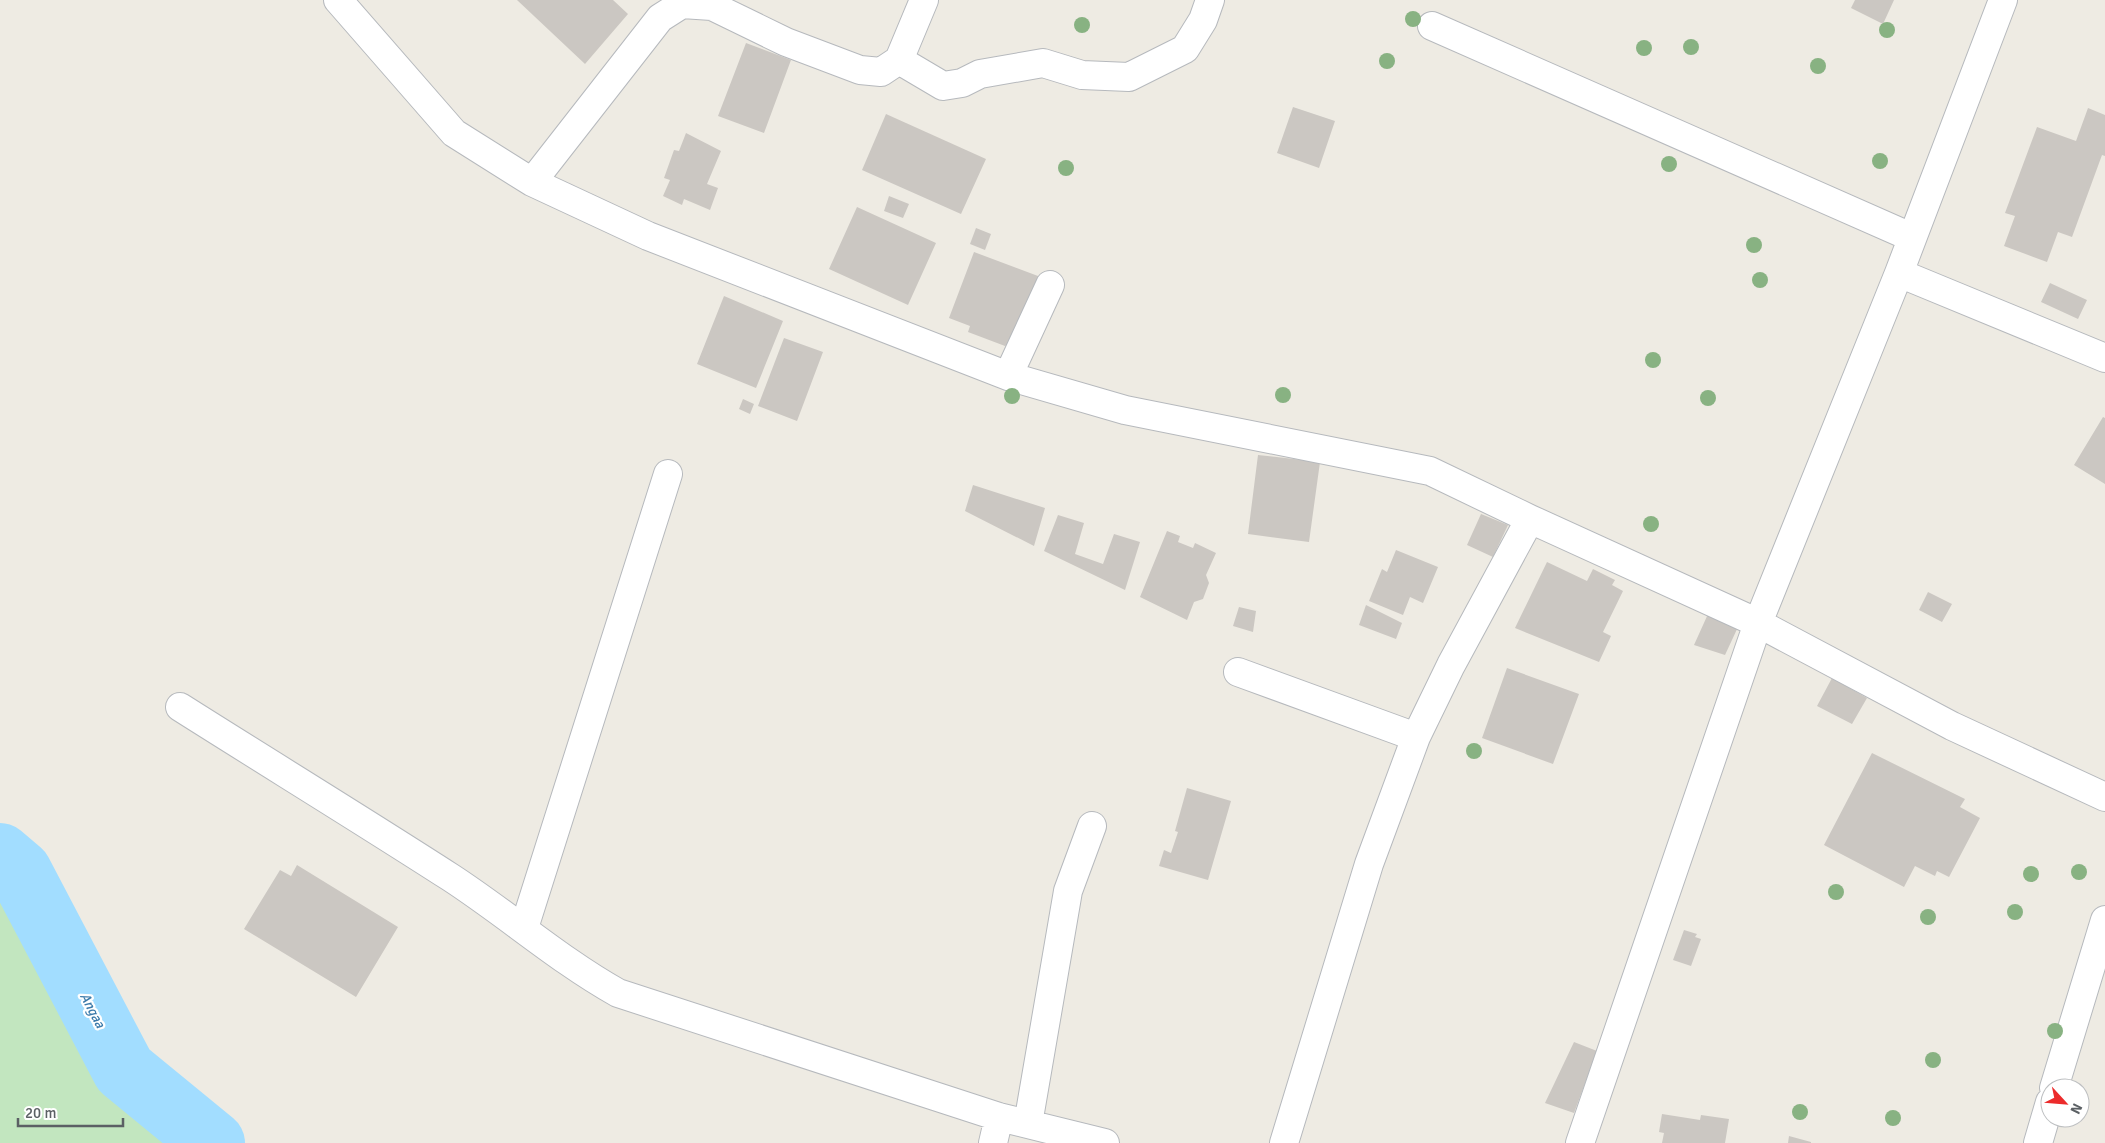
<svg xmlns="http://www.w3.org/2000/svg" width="2105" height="1143" font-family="Signika,sans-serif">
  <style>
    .green { fill: #c2e6bf }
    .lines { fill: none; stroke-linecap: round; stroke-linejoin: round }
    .river { stroke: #a2ddff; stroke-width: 64 }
    .building { fill: #cbc7c2 }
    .street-casing { stroke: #b6b9bd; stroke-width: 30 }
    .street { stroke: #fff; stroke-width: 28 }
    .tree { fill: #88b282 }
    .labels { text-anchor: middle; stroke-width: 4.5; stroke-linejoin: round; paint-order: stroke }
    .water-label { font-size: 14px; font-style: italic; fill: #3b7aaa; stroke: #fff }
  </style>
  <rect width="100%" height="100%" fill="#eeebe3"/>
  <!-- green -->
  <path class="green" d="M0,855L20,872L124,1070L213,1143H0Z"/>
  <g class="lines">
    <!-- river -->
    <path class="river" d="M0,855L20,872L124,1070L213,1143"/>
  </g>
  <!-- building -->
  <path class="building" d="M517,0H613L628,14L585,64Z
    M1855,0H1894L1883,24L1851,8Z
    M746,43L791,60L764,133L718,116Z
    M1293,107L1335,121L1319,168L1277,153Z
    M2088,108L2105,115V156L2102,155L2072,237L2058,232L2047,262L2004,246L2015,216L2005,213L2037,127L2076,141Z
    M886,114L986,159L961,214L862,170Z
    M686,133L721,151L707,184L718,188L710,210L684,199L682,205L663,196L670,180L664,178L674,150L679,151Z
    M889,196L909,204L903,218L884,211Z
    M857,207L936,243L908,305L829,269Z
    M976,228L991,234L985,250L970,244Z
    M974,252L1046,279L1024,336L1005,346L968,332L970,326L949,318Z
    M2050,283L2087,300L2078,319L2041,302Z
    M724,296L783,321L756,388L697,364Z
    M784,338L823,352L797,421L758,406Z
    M743,399L754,404L750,414L739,409Z
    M2103,417L2105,418V484L2074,465Z
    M1258,455L1320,462L1309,542L1248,534Z
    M973,485L1045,508L1034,546L965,511Z
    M1481,514L1508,525L1493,557L1467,545Z
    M1058,515L1084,523L1075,554L1103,564L1114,534L1140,542L1125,590L1044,551Z
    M1167,531L1180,536L1178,542L1193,548L1195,543L1216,553L1206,575L1209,583L1203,599L1194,602L1187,620L1140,597Z
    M1396,550L1438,567L1423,603L1410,597L1403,615L1369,601L1382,569L1387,572Z
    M1547,562L1587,581L1593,569L1615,580L1612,585L1623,591L1603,632L1611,636L1599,662L1515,628Z
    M1928,592L1952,604L1942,622L1919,610Z
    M1366,605L1402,623L1396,639L1359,625Z
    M1239,607L1256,611L1253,632L1233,626Z
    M1708,614L1738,627L1725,655L1694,645Z
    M1507,668L1579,694L1553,764L1482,738Z
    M1832,678L1867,698L1852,724L1817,706Z
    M1872,753L1965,799L1960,807L1980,818L1949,877L1937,871L1935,876L1915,866L1904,887L1824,845Z
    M1187,788L1231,801L1208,880L1159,866L1164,850L1171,853L1178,832L1175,831Z
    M297,865L398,927L356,997L244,929L280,870L291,876Z
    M1684,930L1697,934L1695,937L1701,939L1691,966L1673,960Z
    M1574,1042L1597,1051L1574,1113L1545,1103Z
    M1662,1114L1700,1120L1701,1115L1729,1119L1725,1143H1662L1664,1133L1659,1132Z
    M1789,1136L1811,1142V1143H1788Z"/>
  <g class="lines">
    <defs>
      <path id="street" d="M338,0L454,133L532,182L648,236L1008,376L1125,410L1430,471L1530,519L1758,623L1952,726L2105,797
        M1432,26L1911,237
        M899,60L943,86L962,83L980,74L1043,63L1082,75L1129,77L1185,49L1203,20L1210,0
        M532,182L660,18L682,4L712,6L786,42L860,70L881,72L899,60L924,0
        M1899,273L2105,358
        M1008,376L1050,285
        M1238,672L1416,737
        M180,707C270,764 360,819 450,877C507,914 559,960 618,993L999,1117L1105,1143
        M524,928L668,474
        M2054,1088L2105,920
        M1028,1124L1068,891L1092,826
        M993,1143L999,1117
        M1284,1143L1369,864L1416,737L1451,665L1530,519
        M1580,1143L1758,623L1899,273L2003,0
        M2038,1143L2050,1102"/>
    </defs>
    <!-- street casing -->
    <use href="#street" class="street-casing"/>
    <!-- street -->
    <use href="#street" class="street"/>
  </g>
  <!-- trees -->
  <g class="tree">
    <circle cx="1413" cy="19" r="8"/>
    <circle cx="1082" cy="25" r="8"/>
    <circle cx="1887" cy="30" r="8"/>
    <circle cx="1691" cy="47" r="8"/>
    <circle cx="1644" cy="48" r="8"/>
    <circle cx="1387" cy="61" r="8"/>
    <circle cx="1818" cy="66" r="8"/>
    <circle cx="1880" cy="161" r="8"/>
    <circle cx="1669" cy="164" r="8"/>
    <circle cx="1066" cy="168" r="8"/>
    <circle cx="1754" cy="245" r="8"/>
    <circle cx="1760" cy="280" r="8"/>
    <circle cx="1653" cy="360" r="8"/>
    <circle cx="1283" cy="395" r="8"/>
    <circle cx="1012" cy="396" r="8"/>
    <circle cx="1708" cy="398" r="8"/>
    <circle cx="1651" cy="524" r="8"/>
    <circle cx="1474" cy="751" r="8"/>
    <circle cx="2079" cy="872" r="8"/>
    <circle cx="2031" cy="874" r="8"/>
    <circle cx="1836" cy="892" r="8"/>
    <circle cx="2015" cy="912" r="8"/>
    <circle cx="1928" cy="917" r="8"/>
    <circle cx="2055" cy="1031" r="8"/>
    <circle cx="1933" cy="1060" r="8"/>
    <circle cx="1800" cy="1112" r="8"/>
    <circle cx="1893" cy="1118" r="8"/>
  </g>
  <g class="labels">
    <!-- water labels -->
    <g class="water-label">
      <text transform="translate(93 1010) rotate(62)" y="5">Angaa</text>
    </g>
  </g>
  <!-- north arrow -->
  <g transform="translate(2065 1103) rotate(116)"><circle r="24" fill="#ffffff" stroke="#bdbfc1"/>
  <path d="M0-4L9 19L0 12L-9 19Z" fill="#ec2b2b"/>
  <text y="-8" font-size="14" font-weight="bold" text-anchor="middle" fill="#5b6064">N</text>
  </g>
  <!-- scale -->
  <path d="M18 1118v8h105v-8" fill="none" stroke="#5b6064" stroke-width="2.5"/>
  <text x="25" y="1118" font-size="15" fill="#5b6064" stroke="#ffffff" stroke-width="4" paint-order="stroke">20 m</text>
</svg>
